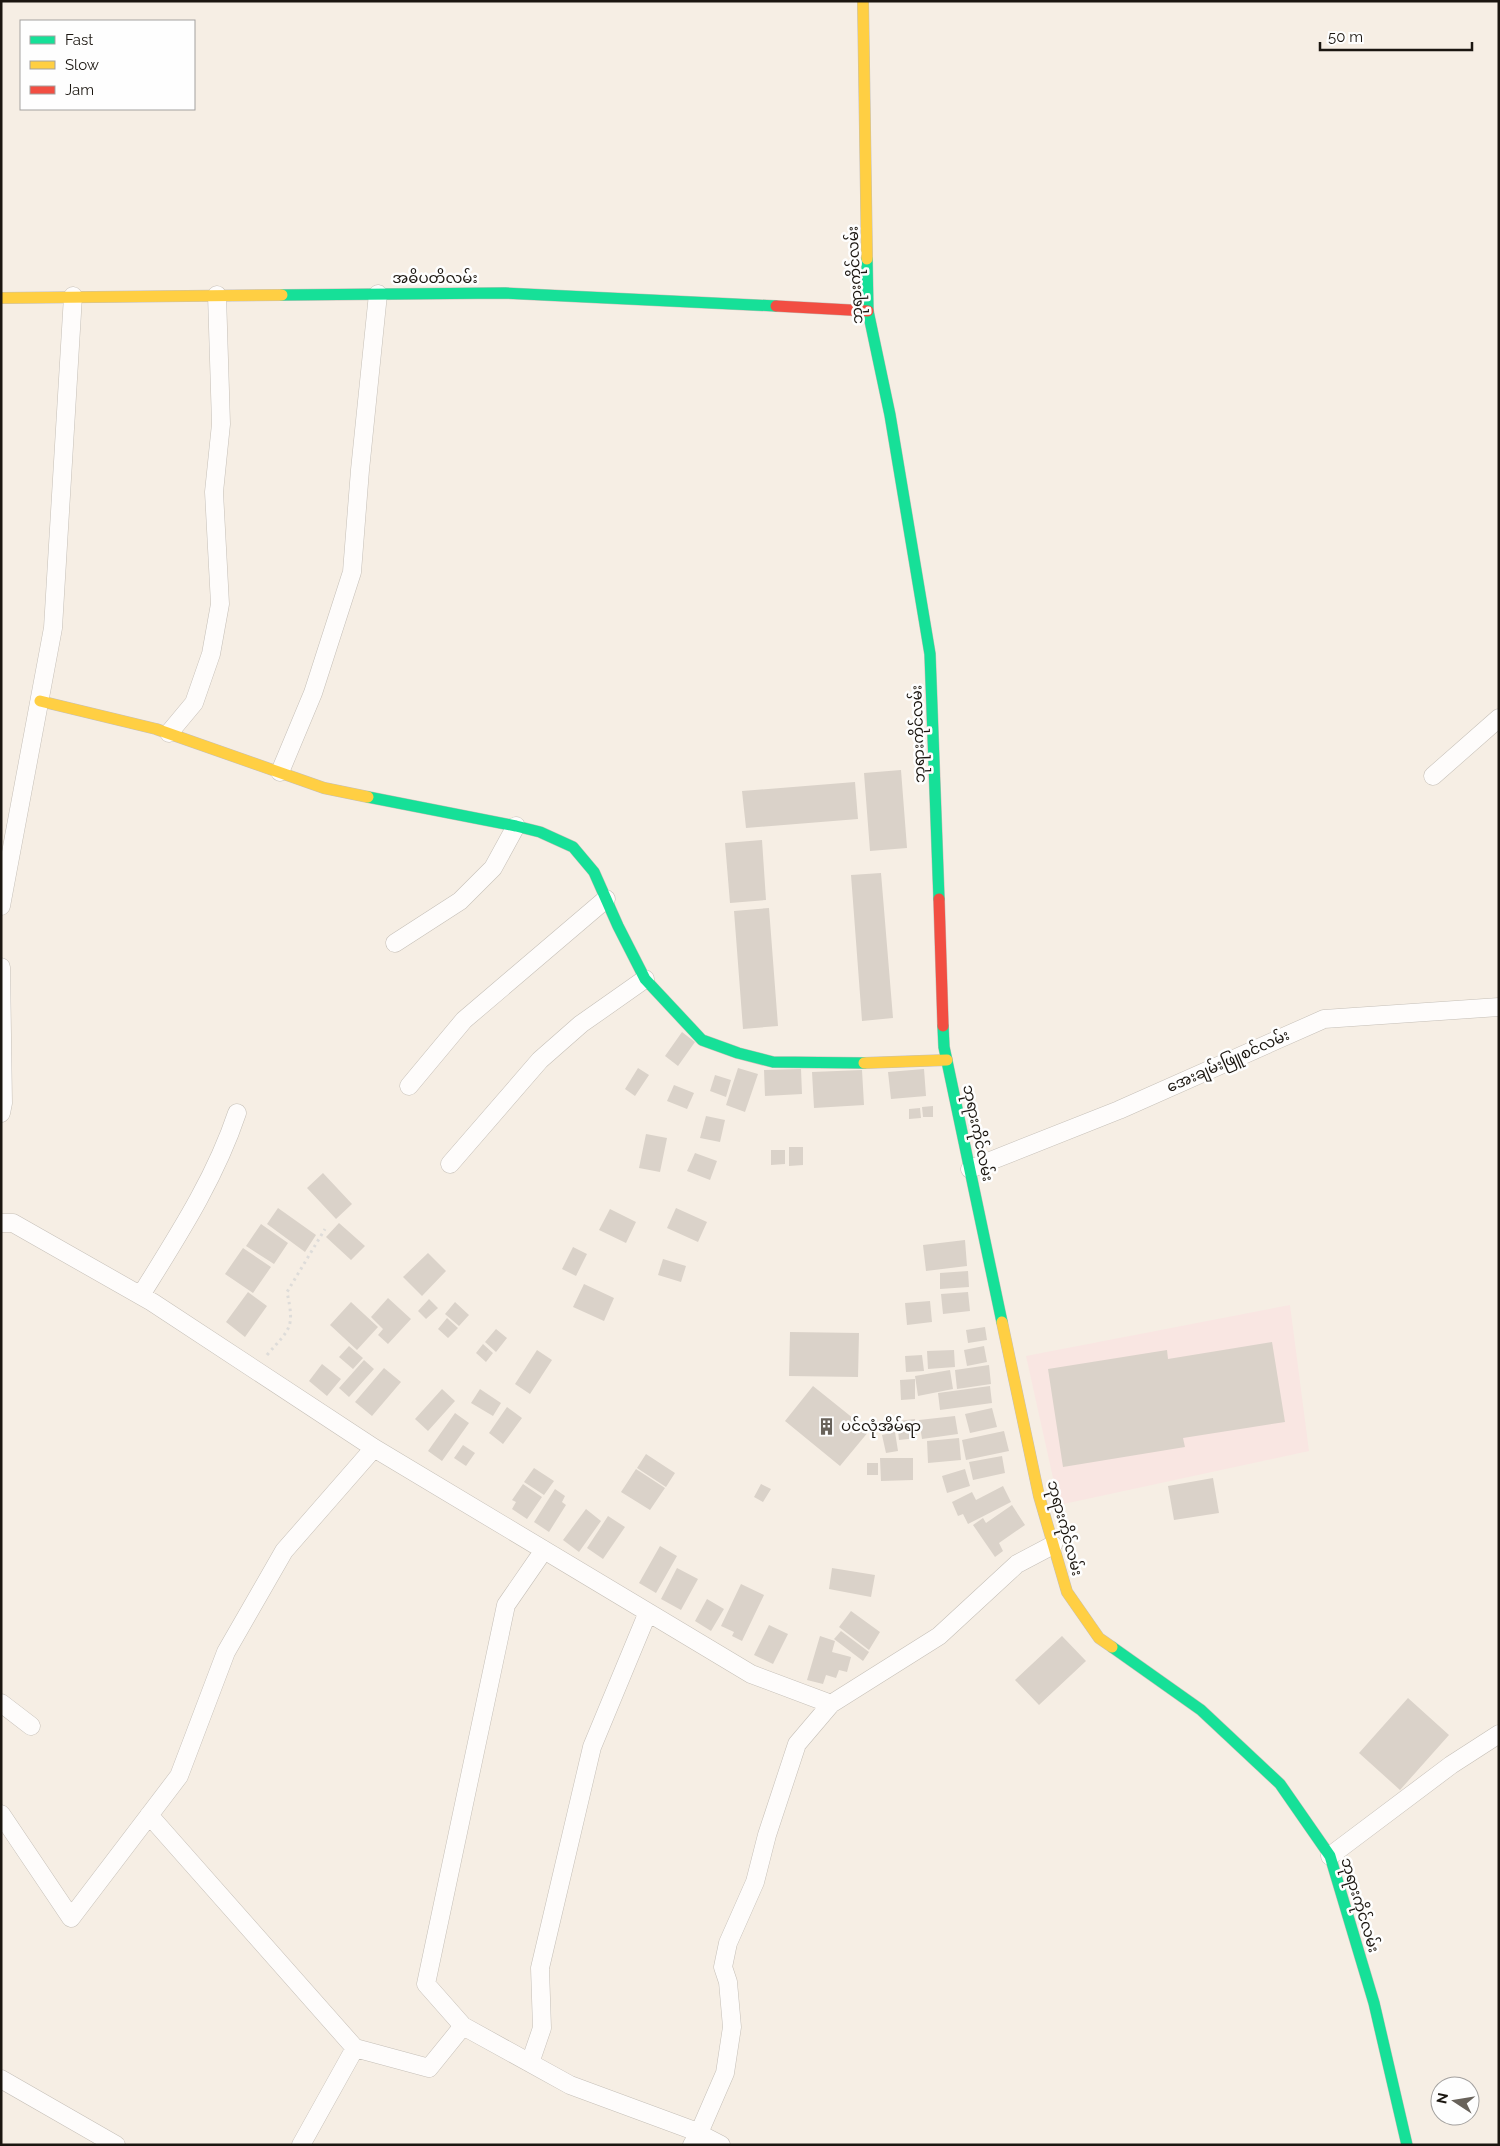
<svg xmlns="http://www.w3.org/2000/svg" width="1500" height="2146" font-family="Raleway,'Noto Sans Myanmar',sans-serif">
  <style>
    .education { fill: #f9e6e2 }
    .building { fill: #dad2c9 }
    .lines { fill: none; stroke-linecap: round; stroke-linejoin: round }
    .street-casing { stroke: #c5bfb7; stroke-width: 19 }
    .fast-casing { stroke: #c5bfb7; stroke-width: 12 }
    .slow-casing { stroke: #c5bfb7; stroke-width: 12 }
    .jam-casing { stroke: #c5bfb7; stroke-width: 12 }
    .path { stroke: #dedcd9; stroke-width: 3; stroke-dasharray: 2.5 4; stroke-linecap: butt }
    .street { stroke: #fefcfb; stroke-width: 18 }
    .fast { stroke: #16e098; stroke-width: 11 }
    .slow { stroke: #ffcf43; stroke-width: 11 }
    .jam { stroke: #f24e42; stroke-width: 11 }
    .labels { text-anchor: middle; stroke-width: 5; stroke-linejoin: round; paint-order: stroke }
    .street-label { font-size: 15px; fill: #1b1610; stroke: #fefefe }
    .poi-label { font-size: 15px; fill: #1b1610; stroke: #fefefe; text-anchor: start }
  </style>
  <rect width="100%" height="100%" fill="#f6eee4"/>
  <!-- education -->
  <path class="education" d="M1290,1305L1309,1451L1059,1505L1026,1356Z"/>
  <!-- building -->
  <path class="building" d="M901,770L907,848L870,851L864,773Z
    M855,782L858,819L746,828L742,791Z
    M762,840L766,900L730,903L725,843Z
    M881,873L893,1018L862,1021L851,875Z
    M769,908L778,1026L743,1029L734,911Z
    M682,1032L695,1042L678,1066L665,1056Z
    M638,1068L649,1075L635,1096L625,1089Z
    M738,1068L758,1074L745,1112L726,1105Z
    M801,1069L802,1094L765,1096L764,1070Z
    M924,1069L926,1096L891,1099L888,1072Z
    M862,1070L864,1105L814,1108L812,1072Z
    M715,1075L731,1080L726,1097L710,1091Z
    M674,1085L694,1093L687,1109L667,1101Z
    M933,1106V1117H923L922,1107Z
    M920,1108L921,1118L909,1119V1109Z
    M706,1116L725,1120L720,1142L700,1138Z
    M646,1134L667,1138L660,1172L639,1168Z
    M789,1147H803V1165L789,1166Z
    M771,1150H785V1164L771,1165Z
    M695,1153L717,1161L710,1180L687,1171Z
    M323,1173L352,1204L336,1219L307,1188Z
    M278,1208L316,1235L305,1252L267,1224Z
    M676,1208L707,1222L698,1242L667,1228Z
    M610,1209L636,1222L626,1243L599,1230Z
    M339,1223L365,1246L351,1260L326,1237Z
    M261,1224L288,1243L274,1264L246,1246Z
    M965,1240L967,1266L926,1271L923,1245Z
    M573,1247L587,1254L576,1276L562,1269Z
    M243,1248L271,1267L253,1293L225,1274Z
    M428,1253L446,1271L422,1296L403,1277Z
    M663,1259L686,1266L681,1282L658,1275Z
    M968,1271L969,1287L940,1289V1273Z
    M584,1284L614,1298L604,1321L573,1307Z
    M248,1292L267,1306L245,1337L226,1322Z
    M968,1292L970,1311L943,1314L941,1294Z
    M388,1298L411,1319L388,1344L378,1335L383,1329L371,1317Z
    M429,1299L438,1308L426,1319L418,1311Z
    M930,1301L932,1322L907,1325L905,1303Z
    M351,1302L378,1327L357,1350L330,1325Z
    M455,1302L469,1315L459,1326L445,1314Z
    M447,1318L458,1328L448,1338L438,1329Z
    M985,1327L987,1340L968,1343L966,1330Z
    M496,1329L507,1338L496,1352L485,1342Z
    M790,1332L859,1333L858,1377L789,1376Z
    M1272,1342L1285,1422L1183,1438L1185,1447L1063,1467L1048,1369L1167,1350L1168,1359Z
    M483,1344L493,1353L486,1362L476,1353Z
    M349,1346L363,1358L353,1369L339,1357Z
    M984,1346L987,1362L967,1366L964,1350Z
    M537,1350L552,1360L530,1394L515,1384Z
    M954,1350L955,1367L928,1369L927,1351Z
    M922,1355L924,1371L906,1372L905,1356Z
    M364,1360L374,1369L349,1397L339,1388Z
    M322,1364L341,1379L327,1396L309,1381Z
    M989,1365L991,1384L957,1389L955,1370Z
    M384,1368L401,1382L372,1416L355,1402Z
    M950,1370L953,1389L918,1396L915,1376Z
    M915,1379V1399L901,1400L900,1380Z
    M813,1386L869,1431L840,1466L785,1421Z
    M990,1386L992,1403L940,1410L938,1393Z
    M442,1389L455,1401L428,1431L415,1419Z
    M480,1389L501,1403L493,1416L471,1403Z
    M507,1407L522,1418L503,1444L489,1433Z
    M992,1408L997,1427L970,1433L965,1414Z
    M455,1413L469,1423L442,1461L428,1451Z
    M955,1416L958,1434L922,1439L919,1420Z
    M915,1419L917,1438L899,1440L897,1421Z
    M1004,1431L1009,1451L966,1460L962,1440Z
    M895,1432L898,1451L886,1453L882,1435Z
    M959,1438L961,1460L928,1463L927,1441Z
    M463,1445L475,1453L466,1466L454,1458Z
    M646,1454L675,1473L666,1487L637,1468Z
    M1002,1456L1005,1473L973,1480L969,1462Z
    M880,1458H913V1480L881,1481Z
    M867,1463H878V1475H867Z
    M534,1468L554,1481L544,1495L524,1482Z
    M636,1469L665,1488L650,1510L621,1492Z
    M965,1469L970,1486L947,1493L942,1476Z
    M1213,1478L1219,1513L1174,1520L1168,1486Z
    M523,1484L542,1497L527,1519L512,1509L516,1502L512,1500Z
    M761,1484L771,1489L763,1502L754,1497Z
    M1003,1486L1011,1502L968,1524L963,1514L958,1516L952,1502L972,1492L976,1500Z
    M555,1489L565,1496L562,1502L566,1505L549,1532L534,1522Z
    M1012,1505L1025,1525L999,1543L1003,1551L995,1557L973,1525L983,1518L986,1523Z
    M586,1509L601,1521L579,1552L563,1540Z
    M608,1516L625,1527L603,1559L587,1548Z
    M660,1546L677,1556L656,1593L639,1583Z
    M677,1568L698,1579L681,1610L661,1599Z
    M832,1568L875,1575L871,1597L829,1589Z
    M741,1584L764,1595L742,1641L732,1636L734,1632L721,1626Z
    M707,1599L724,1609L711,1631L695,1621Z
    M851,1611L880,1632L869,1650L839,1627Z
    M769,1625L788,1634L773,1664L754,1655Z
    M841,1631L869,1652L863,1661L834,1639Z
    M820,1636L835,1641L832,1652L851,1657L847,1672L839,1670L836,1678L826,1675L823,1684L807,1680Z
    M1062,1636L1086,1661L1039,1705L1015,1680Z
    M1408,1698L1449,1735L1400,1790L1359,1753Z"/>
  <g class="lines">
    <defs>
      <path id="street" d="M169,733L194,703L211,654L220,604L214,492L221,424L217,295
        M280,772L313,693L352,572L360,470L378,294
        M1433,776L1499,718
        M1,906L53,628L73,296
        M395,943L460,901L493,868L516,826
        M1,967L3,1103L1,1113
        M409,1086L464,1020L606,899
        M450,1164L540,1060L581,1024L645,979
        M970,1169L1119,1110L1324,1019L1499,1007
        M1,1223H13L152,1302L374,1448L751,1674L831,1704
        M141,1295C177,1237 215,1179 237,1113
        M1,1703L31,1726
        M1,1814L71,1918L179,1776L226,1652L284,1551L374,1448
        M149,1815L355,2048
        M1330,1856L1451,1765L1499,1734
        M463,2026L426,1984L506,1605L544,1550
        M530,2063L542,2028L540,1968L592,1747L648,1612
        M1,2079L116,2145
        M301,2145L355,2048L429,2068L463,2026L570,2085L692,2130L721,2145
        M692,2145L699,2133L725,2073L732,2027L728,1982L723,1967L728,1943L755,1882L767,1835L797,1744L831,1704L939,1636L1017,1564L1053,1545"/>
      <path id="fast" d="M867,259L868,311L890,415L930,654L939,899
        M282,295L505,293L776,306
        M368,797L516,826L540,832L573,847L594,872L618,926L645,979L702,1040L738,1053L773,1062L864,1063
        M943,1026L944,1047L1002,1322
        M1112,1647L1201,1710L1280,1784L1330,1856L1374,2003L1407,2145"/>
      <path id="slow" d="M863,1L867,259
        M1,298L282,295
        M40,701L156,729L324,788L368,797
        M864,1063L947,1060
        M1002,1322L1039,1496L1067,1592L1099,1638L1112,1647"/>
      <path id="jam" d="M776,306L868,311
        M939,899L943,1026"/>
    </defs>
    <!-- street casing -->
    <use href="#street" class="street-casing"/>
    <!-- fast casing -->
    <use href="#fast" class="fast-casing"/>
    <!-- slow casing -->
    <use href="#slow" class="slow-casing"/>
    <!-- jam casing -->
    <use href="#jam" class="jam-casing"/>
    <!-- path -->
    <path class="path" d="M267,1355C290,1328 295,1329 287,1292L325,1229"/>
    <!-- street -->
    <use href="#street" class="street"/>
    <!-- fast -->
    <use href="#fast" class="fast"/>
    <!-- slow -->
    <use href="#slow" class="slow"/>
    <!-- jam -->
    <use href="#jam" class="jam"/>
  </g>
  <!-- icons -->
  <defs>
    <symbol id="building-bare" viewBox="-9 -9 18 18"><path d="M-4-6H4V6H1V3H-1V6H-4ZM-2.5-4.3h1.7v1.8h-1.7ZM.8-4.3h1.7v1.8H.8ZM-2.5-1h1.7V.8h-1.7ZM.8-1h1.7V.8H.8Z" fill="#68625a" stroke="#fefefe" stroke-width="2.5" paint-order="stroke"/></symbol>
  </defs>
  <g fill-rule="evenodd">
    <use href="#building-bare" x="814" y="1414" width="25" height="25"/>
  </g>
  <g class="labels">
    <!-- street labels -->
    <g class="street-label">
      <text transform="translate(855 275) rotate(-93)" y="5">ဘုရားကိုင်လမ်း</text>
      <text x="435" y="283">အဓိပတိလမ်း</text>
      <text transform="translate(918 734) rotate(-92)" y="5">ဘုရားကိုင်လမ်း</text>
      <text transform="translate(1228 1061) rotate(-24)" y="5">အေးချမ်းဖြူစင်လမ်း</text>
      <text transform="translate(978 1133) rotate(78)" y="5">ဘုရားကိုင်လမ်း</text>
      <text transform="translate(1065 1528) rotate(75)" y="5">ဘုရားကိုင်လမ်း</text>
      <text transform="translate(1360 1905) rotate(73)" y="5">ဘုရားကိုင်လမ်း</text>
    </g>
    <!-- poi labels -->
    <g class="poi-label">
      <text x="841" y="1431">ပင်လုံအိမ်ရာ</text>
    </g>
  </g>
  <!-- border -->
  <rect width="1500" height="2146" fill="none" stroke="#1b1610" stroke-width="5"/>
  <!-- legend -->
  <rect x="20" y="20" width="175" height="90" fill="#fefefe" stroke="#a3a19f"/>
  <rect x="30" y="36" width="25" height="8" fill="#16e098" stroke="#a3a19f"/>
  <text x="65" y="45" font-size="15" fill="#1b1610">Fast</text>
  <rect x="30" y="61" width="25" height="8" fill="#ffcf43" stroke="#a3a19f"/>
  <text x="65" y="70" font-size="15" fill="#1b1610">Slow</text>
  <rect x="30" y="86" width="25" height="8" fill="#f24e42" stroke="#a3a19f"/>
  <text x="65" y="95" font-size="15" fill="#1b1610">Jam</text>
  <!-- north arrow -->
  <g transform="translate(1455 2101) rotate(282)"><circle r="24" fill="#fefefe" stroke="#a3a19f"/>
  <path d="M0-4L9 19L0 12L-9 19Z" fill="#68625a"/>
  <text y="-8" font-size="14" font-weight="bold" text-anchor="middle" fill="#1b1610">N</text>
  </g>
  <!-- scale -->
  <path d="M1320 42v8h152v-8" fill="none" stroke="#1b1610" stroke-width="2.5"/>
  <text x="1328" y="42" font-size="15" fill="#1b1610" stroke="#fefefe" stroke-width="4" paint-order="stroke">50 m</text>
</svg>
